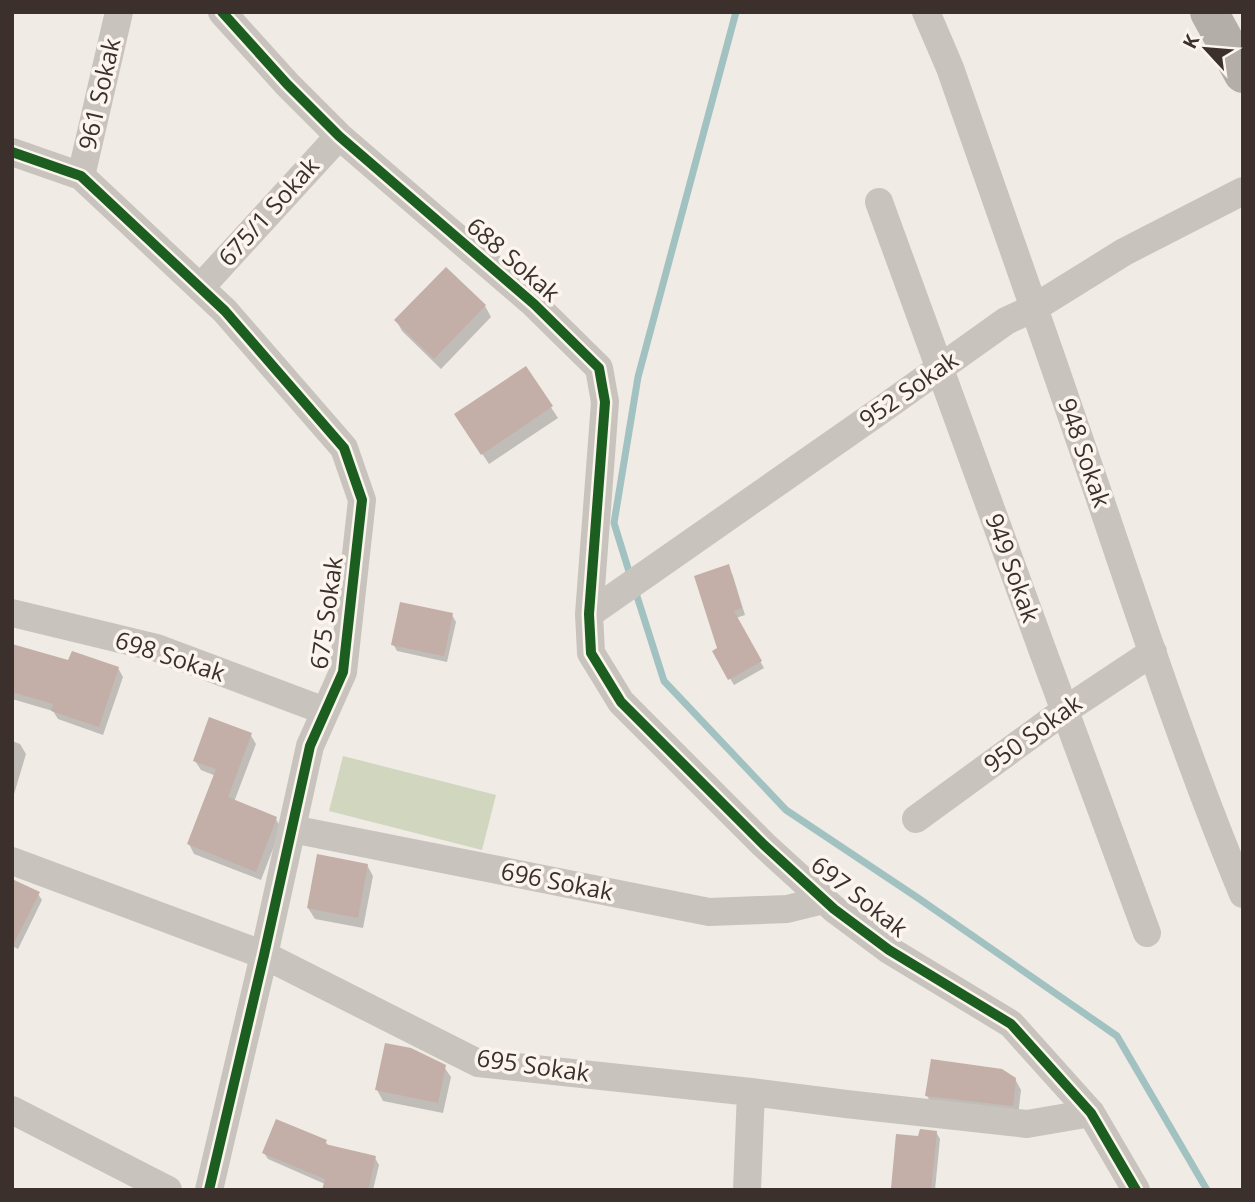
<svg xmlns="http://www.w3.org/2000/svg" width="1255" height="1202" font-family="'Open Sans',sans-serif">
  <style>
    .green { fill: #d1d6bf }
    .shadow { fill: #0003 }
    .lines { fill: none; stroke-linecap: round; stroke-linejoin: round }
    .stream { stroke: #a1c2c1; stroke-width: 7 }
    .building { fill: #c3afa7 }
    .minor { stroke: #c9c3be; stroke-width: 28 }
    .trunk { stroke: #b4aea8; stroke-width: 38 }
    .cycleway-casing { stroke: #fbf5ee; stroke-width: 15 }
    .cycleway { stroke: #1b5e20; stroke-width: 10 }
    .labels { text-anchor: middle; stroke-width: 7; stroke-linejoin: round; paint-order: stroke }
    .street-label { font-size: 24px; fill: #3b302b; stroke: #fbf5ee }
  </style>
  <rect width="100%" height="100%" fill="#f0ebe5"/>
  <!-- green -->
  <path class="green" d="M343,756L496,795L482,850L329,811Z"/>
  <!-- shadow -->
  <path class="shadow" d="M446,269L485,306L491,317L441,369L402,331L396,320Z
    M526,369L558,418L489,464L463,425Z
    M732,573L745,615L736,618L764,668L734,685L714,652L719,649Z
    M452,615L456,622L447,662L397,651L393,644Z
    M12,645L69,662L118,668L123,677L103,735L58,719L53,711L12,699Z
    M250,734L256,744L234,802L276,819L281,828L261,880L194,854L189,844L216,776L201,770L195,761Z
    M12,741L20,744L26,754L12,801Z
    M367,865L373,876L363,928L315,919L308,908Z
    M38,894L42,900L18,949L12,946Z
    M444,1067L451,1077L443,1113L383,1101L377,1090Z
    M1015,1079L1021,1090L1018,1116L933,1106L927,1096Z
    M936,1132L940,1139L935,1190H894L893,1187L920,1138Z
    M326,1142L329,1147L375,1158L379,1165L373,1190H324L325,1184L268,1159L264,1153Z"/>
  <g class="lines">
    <!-- stream -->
    <path class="stream" d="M631,578L614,523L638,377L736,12
      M635,590L664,681L786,810L918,898L1117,1036L1207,1190"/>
  </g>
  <!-- building -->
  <path class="building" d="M446,267L486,305L434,359L394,320Z
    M526,366L553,406L481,455L454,414Z
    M729,564L742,608L734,611L762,661L728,680L712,651L717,648L694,576Z
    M400,602L453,613L444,656L391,645Z
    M12,644L68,660L72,651L119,667L99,727L51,711L53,704L12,692Z
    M209,717L252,733L228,797L277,817L256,872L187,844L216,769L193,761Z
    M317,854L368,864L358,918L307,908Z
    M12,879L40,892L12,947Z
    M385,1043L411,1048L446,1065L438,1103L375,1090Z
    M931,1059L1002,1069L1016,1078L1013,1106L925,1096Z
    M276,1119L327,1140L325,1144L376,1156L368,1190H322L325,1179L262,1153Z
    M920,1129L937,1131L931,1190L891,1188L896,1134L918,1136Z"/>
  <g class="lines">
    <!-- minor -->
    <path class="minor" d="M222,12L287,84L339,136L534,304L599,368L605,402L589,614L591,653L621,702L764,845L834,909L889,950L1011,1024L1091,1113L1136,1190
      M926,12L950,68C999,209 1049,349 1097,490C1143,625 1188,762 1243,894
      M12,152L81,176L225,311L344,448L362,500L343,672L310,746L264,955L209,1190
      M81,176L119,12
      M879,202L1042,649L1147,933
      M200,288L339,136
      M12,613L157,648L325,711
      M589,614L884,408L1006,321L1034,308L1124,252L1243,191
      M916,819L1064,711L1153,652
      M292,829L709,912L787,909L824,900
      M12,861L264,955L478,1063L751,1092L846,1104L1027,1124L1091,1113
      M12,1110L168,1190
      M747,1190L751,1092"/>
    <!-- trunk -->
    <path class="trunk" d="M1209,12L1243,74"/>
    <defs>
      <path id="cycleway" d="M222,12L287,84L339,136L534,304L599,368L605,402L589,614L591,653L621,702L764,845L834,909L889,950L1011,1024L1091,1113L1136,1190
        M12,152L81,176L225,311L344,448L362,500L343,672L310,746L264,955L209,1190"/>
    </defs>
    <!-- cycleway casing -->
    <use href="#cycleway" class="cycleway-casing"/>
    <!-- cycleway -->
    <use href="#cycleway" class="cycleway"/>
  </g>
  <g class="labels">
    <!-- street labels -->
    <g class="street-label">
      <text transform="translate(100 94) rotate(-77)" y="8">961 Sokak</text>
      <text transform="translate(269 212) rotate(-48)" y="8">675/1 Sokak</text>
      <text transform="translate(513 260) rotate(41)" y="8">688 Sokak</text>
      <text transform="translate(909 390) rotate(-35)" y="8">952 Sokak</text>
      <text transform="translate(1084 453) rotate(71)" y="8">948 Sokak</text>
      <text transform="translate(1012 568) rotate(70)" y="8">949 Sokak</text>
      <text transform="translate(327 613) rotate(-82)" y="8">675 Sokak</text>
      <text transform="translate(170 657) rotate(18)" y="8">698 Sokak</text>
      <text transform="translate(1033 734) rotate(-36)" y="8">950 Sokak</text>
      <text transform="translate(557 882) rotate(11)" y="8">696 Sokak</text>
      <text transform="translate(859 897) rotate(38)" y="8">697 Sokak</text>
      <text transform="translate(533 1066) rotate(8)" y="8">695 Sokak</text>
    </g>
  </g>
  <!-- border -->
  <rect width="1255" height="1202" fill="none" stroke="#3b302b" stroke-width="28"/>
  <!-- north arrow -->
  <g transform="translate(1206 49) rotate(296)" stroke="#fbf5ee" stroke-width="5" paint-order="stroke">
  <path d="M0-5L12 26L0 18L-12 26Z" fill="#3b302b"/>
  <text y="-10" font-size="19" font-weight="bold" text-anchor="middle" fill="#3b302b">K</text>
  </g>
</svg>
